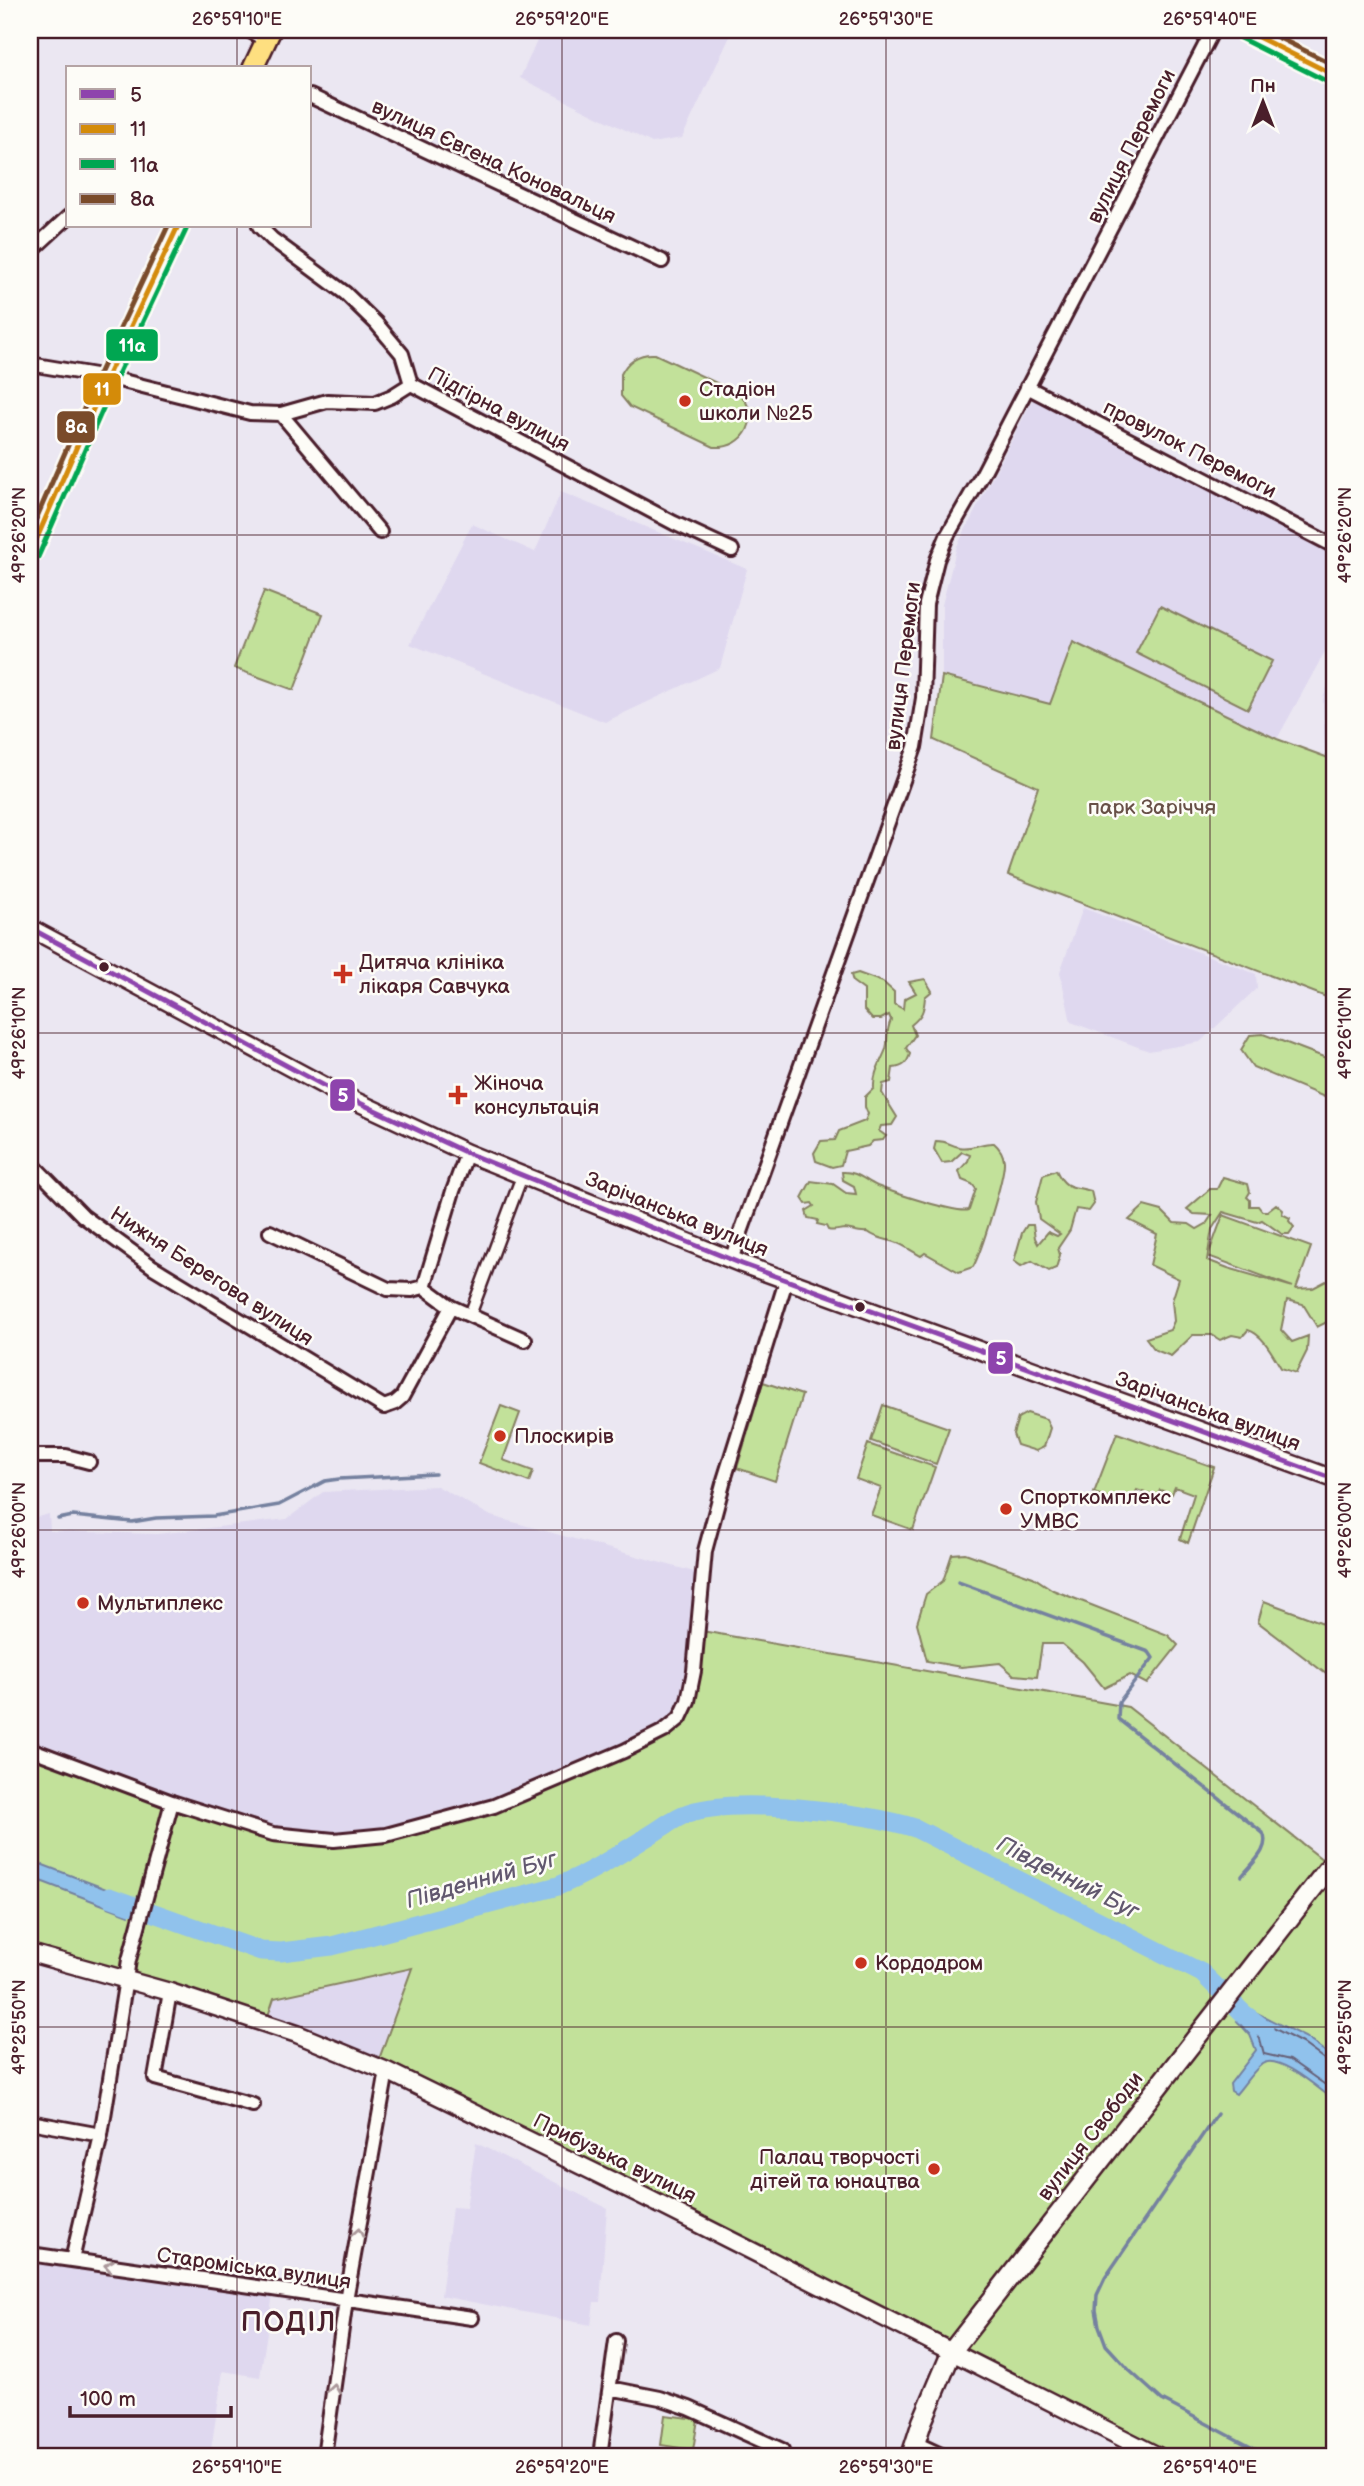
<svg xmlns="http://www.w3.org/2000/svg" width="1364" height="2486" font-family="'Balsamiq Sans',sans-serif">
  <style>
    .built { fill: #dfd8ef }
    .green { fill: #c2e19a; stroke: #868062; stroke-width: 2 }
    .water { fill: #90c2ec; stroke: #74819f; stroke-width: 2 }
    .lines { fill: none; stroke-linecap: round; stroke-linejoin: round }
    .shore { stroke: #666078; stroke-width: 2 }
    .stream { stroke: #74819f; stroke-width: 3.5 }
    .river { stroke: #90c2ec; stroke-width: 19 }
    .pedestrian-casing { stroke: #4a1f2b; stroke-width: 15 }
    .minor-casing { stroke: #4a1f2b; stroke-width: 18 }
    .tertiary-casing { stroke: #4a1f2b; stroke-width: 21 }
    .secondary-casing { stroke: #4a1f2b; stroke-width: 23 }
    .primary-casing { stroke: #4a1f2b; stroke-width: 24 }
    .pedestrian { stroke: #fdfcf7; stroke-width: 10 }
    .minor { stroke: #fdfcf7; stroke-width: 12 }
    .tertiary { stroke: #fdfcf7; stroke-width: 16 }
    .secondary { stroke: #fdfcf7; stroke-width: 18 }
    .primary { stroke: #fedf80; stroke-width: 19 }
    .bus-1-casing { stroke: #fdfcf7; stroke-width: 10 }
    .bus-2-casing { stroke: #fdfcf7; stroke-width: 10 }
    .bus-3-casing { stroke: #fdfcf7; stroke-width: 10 }
    .bus-4-casing { stroke: #fdfcf7; stroke-width: 10 }
    .bus-1 { stroke: #8e44ad; stroke-width: 5 }
    .bus-2 { stroke: #d48b09; stroke-width: 5 }
    .bus-3 { stroke: #00a651; stroke-width: 5 }
    .bus-4 { stroke: #7a4b2a; stroke-width: 5 }
    .oneway { stroke: #ac999b }
    .ticks { fill: none; stroke: #4a1f2b; stroke-width: 2; stroke-opacity: 0.45 }
    .poi-dot { fill: #c8321e; stroke: #fdfcf7; stroke-width: 2.5 }
    .bus-dot { fill: #4a1f2b; stroke: #fdfcf7; stroke-width: 2.5 }
    .labels { text-anchor: middle; stroke-width: 5; stroke-linejoin: round; paint-order: stroke }
    .street-label { font-size: 21px; fill: #4a1f2b; stroke: #fdfcf7 }
    .poi-label { font-size: 21px; fill: #4a1f2b; stroke: #fdfcf7; text-anchor: start }
    .park-label { font-size: 21px; fill: #685047; stroke: #fdfcf7 }
    .water-label { font-size: 23px; font-style: italic; fill: #62586f; stroke: #fdfcf7 }
    .district-label { font-size: 28px; font-weight: bold; letter-spacing: 2px; fill: #4a1f2b; stroke: #fdfcf7 }
    .line-badge { stroke: #fdfcf7; stroke-width: 2.5 }
    .badge-label { font-size: 19px; text-anchor: middle; font-weight: bold; fill: #fff }
    .neatline { fill: none; stroke: #4a1f2b; stroke-width: 2.5 }
    .ticks-label { font-size: 18px; text-anchor: middle; fill: #4a1f2b }
  </style>
  <rect width="100%" height="100%" fill="#ebe7f2"/>
  <filter id="ink" filterUnits="userSpaceOnUse"><feTurbulence type="fractalNoise" baseFrequency=".0143" numOctaves="2"/><feDisplacementMap in="SourceGraphic" scale="14" xChannelSelector="R" yChannelSelector="G"/><feConvolveMatrix kernelMatrix="1 2 1 2 8 2 1 2 1" color-interpolation-filters="sRGB"/></filter>
  <g filter="url(#ink)">
    <!-- built -->
    <path class="built" d="M542,30H733L682,138L652,143L520,78Z
      M1033,399L1334,555V635L1277,739L1073,642L1051,704L942,676V605L957,546Z
      M561,492L747,569L720,668L605,722L410,644L472,524L535,552Z
      M1334,666V755L1325,752L1323,699Z
      M1083,908L1256,974L1257,988L1200,1042L1149,1051L1071,1022L1060,972Z
      M437,1486L491,1516L698,1573L687,1687L680,1708L672,1720L623,1747L492,1802L385,1830L335,1836L274,1830L173,1797L30,1744V1519L49,1514L50,1531L157,1534L287,1519L323,1492Z
      M413,1968L378,2062L267,2019L274,1998Z
      M476,2143L607,2208L600,2302H594L591,2325L441,2296L452,2207L466,2208Z
      M30,2258L273,2294L260,2377L223,2371L210,2456H30Z"/>
    <!-- green -->
    <path class="green" d="M655,354L740,394C762,417 746,449 714,447L630,407L621,396V374C628,360 639,353 655,354Z
      M264,591L323,614L294,690L234,668Z
      M1160,606L1272,661L1248,709L1136,653Z
      M1073,642L1277,739L1334,760V1000L1008,875L1038,787L934,740L942,676L1050,704Z
      M858,973L883,982L894,992V1004L903,1009L904,999L916,993L909,982L925,979L932,991L925,997C924,1011 922,1016 911,1025L915,1035L906,1048L910,1054C907,1063 904,1067 893,1068L891,1082L883,1084L882,1093L897,1117L892,1125L881,1126L879,1131L886,1136L883,1140L873,1141L868,1146L845,1151L841,1165L832,1167L816,1161L814,1153L821,1141L835,1140L839,1131L865,1121L868,1114L865,1107V1097L874,1088C873,1073 881,1062 886,1049C889,1039 885,1033 891,1020L889,1015L881,1019H872L864,1010V990L853,982L851,975Z
      M1263,1034L1334,1061V1101L1253,1067L1241,1050L1250,1035Z
      M936,1141C949,1141 949,1145 959,1147C970,1150 983,1142 994,1143C1000,1148 1003,1153 1004,1161C1005,1176 981,1253 973,1267L959,1272L925,1253L921,1256C913,1252 904,1245 895,1242C885,1239 877,1239 868,1232C857,1233 855,1230 845,1229C839,1229 835,1232 828,1230L826,1226L817,1224L818,1220L808,1218L806,1211L814,1206L812,1203L806,1204L802,1198L811,1181L833,1184L846,1193L856,1194L854,1186L843,1180L842,1172C857,1171 864,1180 877,1186C892,1192 957,1214 969,1210L976,1189L972,1184L962,1180L959,1171L968,1161L970,1155L962,1152L951,1162L942,1163L934,1149Z
      M1056,1170C1066,1191 1072,1185 1091,1191L1094,1204L1089,1211L1076,1209L1070,1230L1058,1248L1060,1255L1056,1268L1049,1271L1032,1261L1021,1266L1014,1261L1022,1233L1027,1225H1033L1035,1238L1038,1244L1048,1232L1057,1236L1060,1234L1039,1219L1036,1202L1043,1175Z
      M1223,1177L1248,1184L1250,1192L1247,1197L1250,1200V1206H1258L1262,1211H1267L1276,1204L1283,1210L1282,1214L1290,1218L1289,1221L1294,1227L1289,1234H1282L1262,1220L1257,1222L1223,1212L1212,1229L1207,1260L1228,1268L1293,1287L1208,1256L1223,1215L1311,1247L1296,1289L1313,1288L1326,1281L1332,1283L1334,1325L1329,1321L1317,1327L1303,1304L1287,1300L1281,1330L1292,1342L1308,1336L1307,1351L1296,1373L1281,1368C1273,1355 1263,1334 1248,1330L1242,1337L1232,1335L1220,1340L1212,1335H1193L1171,1356L1155,1350L1146,1338L1170,1330L1174,1321L1172,1301L1179,1279L1150,1265L1157,1234L1129,1220L1144,1206L1162,1211L1174,1223L1189,1224L1197,1229L1206,1224L1212,1215L1194,1214L1187,1209L1210,1189H1217Z
      M763,1382L802,1395L775,1481L737,1468Z
      M883,1405L949,1428L936,1464L871,1441Z
      M501,1406L520,1413L503,1460L533,1471L529,1482L479,1463Z
      M1027,1413L1046,1419L1050,1428L1044,1447L1036,1451L1017,1445L1013,1434L1018,1418Z
      M1117,1433L1214,1467L1188,1543L1180,1539L1194,1494L1175,1487L1172,1494L1160,1490L1157,1497L1137,1490L1130,1506L1094,1493Z
      M868,1444L935,1467L913,1530L871,1515L881,1488L856,1479Z
      M965,1553L1033,1577L1053,1590L1168,1635L1178,1645L1147,1684L1130,1675L1104,1688L1083,1662L1062,1644H1042L1037,1677L1014,1675L1000,1663L961,1667L927,1661L917,1623L926,1594L943,1581L952,1554Z
      M1264,1601L1334,1627V1680L1258,1622Z
      M702,1631L1128,1707L1323,1860L1259,1948L950,2345L378,2062L412,1968L274,1998L267,2019L130,1976L175,1808L334,1845L495,1811L679,1727Z
      M30,1754L166,1805L121,1974L30,1948Z
      M1334,1869V2456H1169L959,2349Z
      M665,2415L698,2419L693,2450L661,2445Z"/>
    <!-- water -->
    <path class="water" d="M30,1860L133,1899L129,1915L30,1877Z
      M1247,2008L1305,2037L1334,2058V2100C1320,2090 1278,2052 1262,2064C1252,2072 1244,2085 1236,2094L1231,2091L1230,2084L1256,2050L1250,2035L1237,2021Z"/>
    <g class="lines">
      <!-- shore -->
      <path class="shore" d="M1334,2063L1328,2062L1302,2043L1254,2018L1249,2020L1260,2039L1264,2054L1290,2060L1334,2091"/>
      <!-- stream -->
      <path class="stream" d="M58,1519L73,1516L132,1522L156,1518L214,1516L279,1505L325,1481L339,1479L435,1474
        M958,1582L1149,1652L1153,1658L1119,1702L1118,1719L1263,1833C1271,1849 1251,1864 1242,1876
        M1217,2114L1105,2278L1097,2295L1096,2310L1099,2326L1106,2345L1130,2371L1162,2400L1268,2456"/>
      <!-- river -->
      <path class="river" d="M109,1897L261,1951L281,1952L332,1946L558,1886C590,1873 618,1855 647,1837C659,1830 670,1821 683,1815C731,1795 865,1812 915,1828L1202,1973L1243,2013L1264,2029"/>
      <defs>
        <path id="pedestrian" d="M470,1315L519,1184"/>
        <path id="minor" d="M248,30L266,40
          M310,96L662,261
          M259,226L272,239L345,293L376,323L402,354L411,384
          M30,252L68,217
          M30,364L107,377L250,413L281,414L327,401L375,403L392,396L411,384L674,523L732,550
          M1027,387L1334,546
          M281,414L380,532
          M30,1162L83,1216L153,1267L384,1407L395,1403L402,1397L451,1307L424,1287L453,1191L467,1153
          M270,1232L388,1289L412,1290L424,1287
          M731,1260L915,747L923,698L926,604L937,560L947,536L981,477L1213,30
          M451,1307L525,1340
          M30,1456H66L89,1462
          M30,1749L172,1802L273,1834L334,1840L386,1835L494,1806L624,1751L664,1731L680,1718L688,1701L694,1671L705,1551L724,1480L786,1281
          M170,1992L155,2078L253,2105
          M30,2122L101,2135
          M30,2254L472,2318
          M72,2260L101,2135L129,1960L172,1802
          M610,2388L660,2398L689,2408L782,2450
          M915,2443L943,2456
          M324,2456L346,2300L387,2071
          M600,2456L616,2341"/>
        <path id="tertiary" d="M30,928L334,1091L467,1153L742,1264L1334,1479
          M30,1953L170,1992L297,2034L387,2071L643,2196L1158,2456"/>
        <path id="secondary" d="M911,2456L922,2422L952,2351L1334,1861"/>
        <path id="primary" d="M1244,30L1334,75
          M253,68L271,30
          M30,554L107,377L178,226"/>
      </defs>
      <!-- pedestrian casing -->
      <use href="#pedestrian" class="pedestrian-casing"/>
      <!-- minor casing -->
      <use href="#minor" class="minor-casing"/>
      <!-- tertiary casing -->
      <use href="#tertiary" class="tertiary-casing"/>
      <!-- secondary casing -->
      <use href="#secondary" class="secondary-casing"/>
      <!-- primary casing -->
      <use href="#primary" class="primary-casing"/>
      <!-- pedestrian -->
      <use href="#pedestrian" class="pedestrian"/>
      <!-- minor -->
      <use href="#minor" class="minor"/>
      <!-- tertiary -->
      <use href="#tertiary" class="tertiary"/>
      <!-- secondary -->
      <use href="#secondary" class="secondary"/>
      <!-- primary -->
      <use href="#primary" class="primary"/>
      <defs>
        <path id="bus-1" d="M30,928L334,1091L467,1153L742,1264L1334,1479"/>
        <path id="bus-2" d="M1244,30L1334,75
          M30,554L107,377L178,226"/>
        <path id="bus-3" d="M1240,38L1330,83
          M38,557L115,381L186,230"/>
        <path id="bus-4" d="M1263,30L1334,65
          M30,533L99,374L168,226"/>
      </defs>
      <!-- bus-1 casing -->
      <use href="#bus-1" class="bus-1-casing"/>
      <!-- bus-2 casing -->
      <use href="#bus-2" class="bus-2-casing"/>
      <!-- bus-3 casing -->
      <use href="#bus-3" class="bus-3-casing"/>
      <!-- bus-4 casing -->
      <use href="#bus-4" class="bus-4-casing"/>
      <!-- bus-1 -->
      <use href="#bus-1" class="bus-1"/>
      <!-- bus-2 -->
      <use href="#bus-2" class="bus-2"/>
      <!-- bus-3 -->
      <use href="#bus-3" class="bus-3"/>
      <!-- bus-4 -->
      <use href="#bus-4" class="bus-4"/>
    </g>
    <!-- one-way arrows -->
    <defs><path id="oneway-chevron" d="M-2-3.5L2.5 0L-2 3.5" fill="none" stroke-width="1.6" stroke-linecap="round" stroke-linejoin="round" transform="scale(1.75)"/></defs>
    <g class="oneway">
      <use href="#oneway-chevron" transform="translate(358 2233) rotate(-80)"/>
      <use href="#oneway-chevron" transform="translate(109 2266) rotate(-171)"/>
      <use href="#oneway-chevron" transform="translate(334 2389) rotate(-82)"/>
    </g>
  </g>
  <!-- ticks -->
  <path class="ticks" d="M237,30V68M562,30V2456M886,30V2456M1210,30V2456M30,38H1334M237,226V2456M30,535H1334M30,1033H1334M30,1530H1334M30,2027H1334"/>
  <!-- markers -->
  <g class="poi-dot">
    <circle cx="685" cy="401" r="7"/>
    <path d="M339.5 963.5h7v7h7v7h-7v7h-7v-7h-7v-7h7z"/>
    <path d="M454.5 1084.5h7v7h7v7h-7v7h-7v-7h-7v-7h7z"/>
    <circle cx="500" cy="1436" r="7"/>
    <circle cx="1006" cy="1509" r="7"/>
    <circle cx="83" cy="1603" r="7"/>
    <circle cx="861" cy="1963" r="7"/>
    <circle cx="934" cy="2169" r="7"/>
  </g>
  <g class="bus-dot">
    <circle cx="104" cy="967" r="6"/>
    <circle cx="860" cy="1307" r="6"/>
  </g>
  <g class="labels">
    <!-- street labels -->
    <g class="street-label">
      <text transform="translate(1131 146) rotate(-63)" y="7">вулиця Перемоги</text>
      <text transform="translate(494 161) rotate(25)" y="7">вулиця Євгена Коновальця</text>
      <text transform="translate(499 409) rotate(28)" y="7">Підгірна вулиця</text>
      <text transform="translate(1190 449) rotate(27)" y="7">провулок Перемоги</text>
      <text transform="translate(903 666) rotate(-83)" y="7">вулиця Перемоги</text>
      <text transform="translate(677 1214) rotate(22)" y="7">Зарічанська вулиця</text>
      <text transform="translate(212 1276) rotate(33)" y="7">Нижня Берегова вулиця</text>
      <text transform="translate(1208 1411) rotate(20)" y="7">Зарічанська вулиця</text>
      <text transform="translate(1090 2136) rotate(-52)" y="7">вулиця Свободи</text>
      <text transform="translate(615 2158) rotate(26)" y="7">Прибузька вулиця</text>
      <text transform="translate(254 2268) rotate(8)" y="7">Староміська вулиця</text>
    </g>
    <!-- poi labels -->
    <g class="poi-label">
      <text x="699" y="396">Стадіон<tspan x="699" dy="24">школи №25</tspan></text>
      <text x="359" y="969">Дитяча клініка<tspan x="359" dy="24">лікаря Савчука</tspan></text>
      <text x="474" y="1090">Жіноча<tspan x="474" dy="24">консультація</tspan></text>
      <text x="514" y="1443">Плоскирів</text>
      <text x="1020" y="1504">Спорткомплекс<tspan x="1020" dy="24">УМВС</tspan></text>
      <text x="97" y="1610">Мультиплекс</text>
      <text x="875" y="1970">Кордодром</text>
      <text x="920" y="2164" text-anchor="end">Палац творчості<tspan x="920" dy="24">дітей та юнацтва</tspan></text>
    </g>
    <!-- park labels -->
    <g class="park-label">
      <text x="1152" y="814">парк Заріччя</text>
    </g>
    <!-- water labels -->
    <g class="water-label">
      <text transform="translate(1068 1877) rotate(27)" y="8">Південний Буг</text>
      <text transform="translate(481 1879) rotate(-16)" y="8">Південний Буг</text>
    </g>
    <!-- district labels -->
    <g class="district-label">
      <text x="289" y="2331">ПОДІЛ</text>
    </g>
  </g>
  <g class="line-badge">
    <rect x="105" y="328" width="54" height="34" rx="7" fill="#00a651"/>
    <rect x="82" y="372" width="40" height="34" rx="7" fill="#d48b09"/>
    <rect x="56" y="410" width="40" height="34" rx="7" fill="#7a4b2a"/>
    <rect x="329" y="1078" width="27" height="34" rx="7" fill="#8e44ad"/>
    <rect x="987" y="1341" width="27" height="34" rx="7" fill="#8e44ad"/>
  </g>
  <g class="badge-label">
    <text x="132" y="352">11а</text>
    <text x="102" y="396">11</text>
    <text x="76" y="433">8а</text>
    <text x="343" y="1102">5</text>
    <text x="1001" y="1365">5</text>
  </g>
  <!-- margin -->
  <rect width="1364" height="2486" fill="none" stroke="#fdfcf7" stroke-width="77"/>
  <!-- legend -->
  <rect x="66" y="66" width="245" height="161" fill="#fdfcf7" stroke="#b5a4a5" stroke-width="2"/>
  <rect x="80" y="89" width="35" height="10" fill="#8e44ad" stroke="#b5a4a5" stroke-width="2"/>
  <text x="130" y="102" font-size="21" fill="#4a1f2b">5</text>
  <rect x="80" y="124" width="35" height="10" fill="#d48b09" stroke="#b5a4a5" stroke-width="2"/>
  <text x="130" y="136" font-size="21" fill="#4a1f2b">11</text>
  <rect x="80" y="159" width="35" height="10" fill="#00a651" stroke="#b5a4a5" stroke-width="2"/>
  <text x="130" y="172" font-size="21" fill="#4a1f2b">11а</text>
  <rect x="80" y="194" width="35" height="10" fill="#7a4b2a" stroke="#b5a4a5" stroke-width="2"/>
  <text x="130" y="206" font-size="21" fill="#4a1f2b">8а</text>
  <!-- north arrow -->
  <g transform="translate(1263 102)" stroke="#fdfcf7" stroke-width="5" paint-order="stroke">
  <path d="M0-5L12 26L0 18L-12 26Z" fill="#4a1f2b"/>
  <text y="-10" font-size="19" font-weight="bold" text-anchor="middle" fill="#4a1f2b">Пн</text>
  </g>
  <!-- scale -->
  <path d="M70 2406v10h161v-10" fill="none" stroke="#4a1f2b" stroke-width="3.5"/>
  <text x="80" y="2406" font-size="21" fill="#4a1f2b" stroke="#fdfcf7" stroke-width="5" paint-order="stroke">100 m</text>
  <rect x="38" y="38" width="1288" height="2410" class="neatline"/>
  <g class="ticks-label">
    <text x="237" y="25">26°59'10"E</text>
    <text x="562" y="25">26°59'20"E</text>
    <text x="886" y="25">26°59'30"E</text>
    <text x="1210" y="25">26°59'40"E</text>
    <text transform="translate(19 535) rotate(-90)" y="6">49°26'20"N</text>
    <text transform="translate(1345 535) rotate(-90)" y="6">49°26'20"N</text>
    <text transform="translate(19 1033) rotate(-90)" y="6">49°26'10"N</text>
    <text transform="translate(1345 1033) rotate(-90)" y="6">49°26'10"N</text>
    <text transform="translate(19 1530) rotate(-90)" y="6">49°26'00"N</text>
    <text transform="translate(1345 1530) rotate(-90)" y="6">49°26'00"N</text>
    <text transform="translate(19 2027) rotate(-90)" y="6">49°25'50"N</text>
    <text transform="translate(1345 2027) rotate(-90)" y="6">49°25'50"N</text>
    <text x="237" y="2473">26°59'10"E</text>
    <text x="562" y="2473">26°59'20"E</text>
    <text x="886" y="2473">26°59'30"E</text>
    <text x="1210" y="2473">26°59'40"E</text>
  </g>
</svg>
